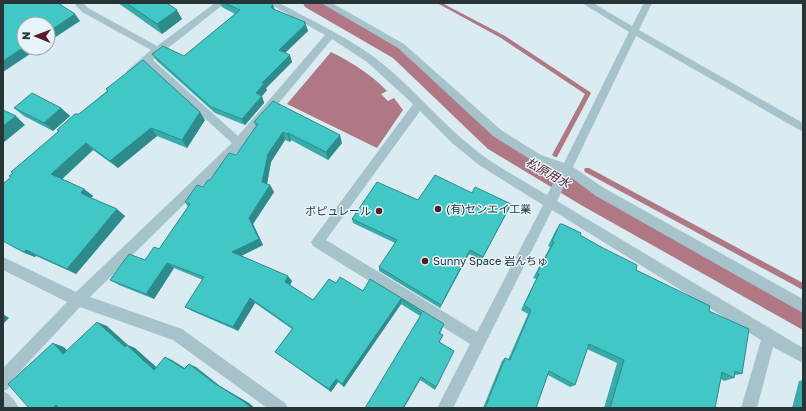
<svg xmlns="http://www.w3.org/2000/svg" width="806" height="411" font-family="'Golos Text','Noto Sans JP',sans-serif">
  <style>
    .water { fill: #af7884 }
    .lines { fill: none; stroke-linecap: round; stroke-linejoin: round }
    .stream { fill: #af7884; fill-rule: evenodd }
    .canal { fill: #af7884; fill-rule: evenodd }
    .street { fill: #a6c2ca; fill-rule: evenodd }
    .wall { fill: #39abab }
    .shaded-wall { fill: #2e8b8b }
    .building { fill: #42c7c7; stroke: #2e8b8b }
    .poi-dot { fill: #581c27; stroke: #e6f4f9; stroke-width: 1.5 }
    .labels { text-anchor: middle; stroke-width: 3; stroke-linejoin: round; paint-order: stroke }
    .poi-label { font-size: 11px; fill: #273536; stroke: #e6f4f9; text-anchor: start }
    .water-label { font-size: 12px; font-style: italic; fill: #581c27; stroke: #e6f4f9 }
  </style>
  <rect width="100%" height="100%" fill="#daebf2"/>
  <!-- water -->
  <path class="water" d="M331,52C353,63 369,73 387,91L381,94L388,101L394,98L403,110L377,148L287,104Z"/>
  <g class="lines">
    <!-- stream -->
    <path class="stream" d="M437,3H442L505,36L590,92L591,93L557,157H555L552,155L585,94L501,38Z
      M585,168H589L803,283V290L585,172L584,170Z"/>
    <!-- canal -->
    <path class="canal" d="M303,3H323L405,50L502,137L597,191L803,303V330L581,205L488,149L393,58L305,7Z"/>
    <!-- street -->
    <path class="street" d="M74,3H83L88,8L157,46L215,3H225L153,60L238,136L325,35L268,3H279C311,20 345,36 374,57C410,84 438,120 473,148C495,166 522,180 547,195L560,171L533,161L493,136L398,48L321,3H332L404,44L501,130L541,155L564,163L629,32L582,3H593L632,26L644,3H652L639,30L803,123V132L636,36L573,167L604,188L803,299V313L596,196L569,176L557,201L803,348V363L773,347L757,408H741L761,340L552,210L453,408H437L470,344L313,246L311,242L413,104L367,62L332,39L243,146L90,297L182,329L285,403L288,408H267L173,340L80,307L11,381L8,389L3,391V368L67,302L3,270V257L76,292L232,143L146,65L134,74H128L126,72L128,70L151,50L82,12ZM420,111L452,143L479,165L543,205L477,332L326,240Z
      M3,391C11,395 15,401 19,408H3Z"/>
  </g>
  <!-- wall -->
  <path class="wall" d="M118,3H167L182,19L162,34Z
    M220,3H270L273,5L275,10L305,22L308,31L285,52L292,62L266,88L267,90L262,96L264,103L245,125L215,113L157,61L152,54L184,56L235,14L222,7Z
    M106,89L205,120L187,148L157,136L118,168L93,150L62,179L84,189L93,196L91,198L125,216L76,274L36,256L35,257L24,253L14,247L11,177L13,173L59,131L57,130L79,114L107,91Z
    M14,108H61L70,116L53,131L24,116Z
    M254,122L342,143L328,160L291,140L290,142L285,140L271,162L267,184L270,185L274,192L253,224L263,245L241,256L292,281L290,285L313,300L336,283L363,291L370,279L444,324L440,334L443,335L439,343L454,351L435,390L420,380V316L401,304L344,387L338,382L331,392L275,352L292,329L255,303L238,331L192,311L185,307L203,280L174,268L154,299L119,285L110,280L145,260L159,249L188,207L185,202L203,187L236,155L256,126Z
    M472,193L511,204L481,261L469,254L440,308L379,271V267L395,243L353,223L352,219L418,200Z
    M560,224L580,235L636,270L709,311L742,374L735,375L734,378L724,381L721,379L715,408H604L617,363L587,349L575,385L570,387L548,375L536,408H483L502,361L505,358L508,360L528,314L521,310L536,279L533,278L550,247L548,246L556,230Z
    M803,380V408H792L799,381Z"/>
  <!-- shaded-wall -->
  <path class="shaded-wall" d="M273,5L275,12L271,7Z
    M177,10L182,19L162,34L157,24Z
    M75,14L80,21L48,42V32Z
    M305,22L308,31L281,57L279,50Z
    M24,47V48H39L3,72V61Z
    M290,55L292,62L266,88L267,90L262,96L264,103L245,125L242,119L262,83Z
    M61,108L70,116L53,131L44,123Z
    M200,112L205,120L187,148L182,140Z
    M16,116L25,125L3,143V126Z
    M151,128L157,136L118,168L110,161Z
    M283,132L285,140L271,162L266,189L262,182L268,154Z
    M288,133L291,140L290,142L287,134Z
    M340,135L342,143L328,160L326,152Z
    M86,143L93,150L60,181L51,174Z
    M270,185L274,192L253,224L263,245L237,258L232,252L249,218Z
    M84,189L93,196L89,200L81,193Z
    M511,204L509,209L481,261L483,257Z
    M117,209L125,216L76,274L67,269Z
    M26,250L36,256L35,257L24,252Z
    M470,250L469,254L440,308L441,305Z
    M167,263L174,268L154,299L146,294Z
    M288,276L292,281L289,287L285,282Z
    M250,298L255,303L238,331L233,327Z
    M401,299V304L344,387L342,384Z
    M3,314L9,318L3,324Z
    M97,322L107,326L128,345L135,348L163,373L154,370L125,347Z
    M53,343L64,347L74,358L63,354Z
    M165,357L172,360L191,372L184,369Z
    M189,364L196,367L220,386L249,403L255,408H251L214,383Z
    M421,377L420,380L404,408H403Z
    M336,379L338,382L331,392L329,389Z
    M56,405L66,408H53Z"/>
  <!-- building -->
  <path class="building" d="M3,3H58L75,14L48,32V24H24V47L3,61Z
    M126,3H167L177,10L157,24Z
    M225,3H270L273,5L271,7L273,9L305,22L304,23L306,24L279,50L290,55L262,83L264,84L256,93L262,96L242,119L211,107L152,54L163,46L184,56L240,10Z
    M143,60L200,112L182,140L151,128L110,161L86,143L51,174L84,189L81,193L89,197L117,209L67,269L26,250L24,252L14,247L3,241V184L11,177L9,176L13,173L11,172L59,131L57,130L75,114H79L108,91L106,89Z
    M32,93L61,108L44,123L14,108Z
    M273,101L340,135L326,152L288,133L287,134L283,132L268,154L262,182L270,185L249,218L259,239L232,252L288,276L285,282L313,300L329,279L336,283L340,277L363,291L370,279L444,324L439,333L443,335L439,342L454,351L436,387L421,377L403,408H365L422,313L401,299L342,384L336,379L329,389L275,352L293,328L250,298L233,327L185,307L204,277L167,263L146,294L110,280L129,254L145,260L154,247L159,249L190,204L185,202L197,185L203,187L208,180H210L229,153L236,155L258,124L254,122Z
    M3,110L16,116L3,126Z
    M435,175L472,193L475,187L511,204L483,257L470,250L441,305L379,267L397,240L352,219L377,182L418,200Z
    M560,224H562L581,233L580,235L601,247L637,265L636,270L710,306L709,311L749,329L742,374L735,371L734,378L722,372L715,408H610L624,360L589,344L575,385L549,371L536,408H485L505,358L510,360L531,310L524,305L539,274L537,273L554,242L552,241Z
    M97,322L125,347L127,345L154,370L165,357L184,369L189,364L214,383L243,401L251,408H59L56,405L53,408H29L8,384L53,343L63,354Z"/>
  <!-- markers -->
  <g class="poi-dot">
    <circle cx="438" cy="209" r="4"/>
    <circle cx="379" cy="211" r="4"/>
    <circle cx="425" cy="261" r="4"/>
  </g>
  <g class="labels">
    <!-- poi labels -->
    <g class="poi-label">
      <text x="446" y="213">(有)センエイ工業</text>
      <text x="371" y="215" text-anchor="end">ポピュレール</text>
      <text x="433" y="265">Sunny Space 岩んちゅ</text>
    </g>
    <!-- water labels -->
    <g class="water-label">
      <text transform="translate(548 173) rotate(29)" y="4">松原用水</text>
    </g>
  </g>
  <!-- border -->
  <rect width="806" height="411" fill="none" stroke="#273536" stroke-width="8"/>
  <!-- north arrow -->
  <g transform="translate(36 36) rotate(271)"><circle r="19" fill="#e6f4f9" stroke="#9aa8ab"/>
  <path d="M0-3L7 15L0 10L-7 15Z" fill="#581c27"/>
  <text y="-6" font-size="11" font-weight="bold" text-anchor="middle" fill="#273536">N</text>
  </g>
</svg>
